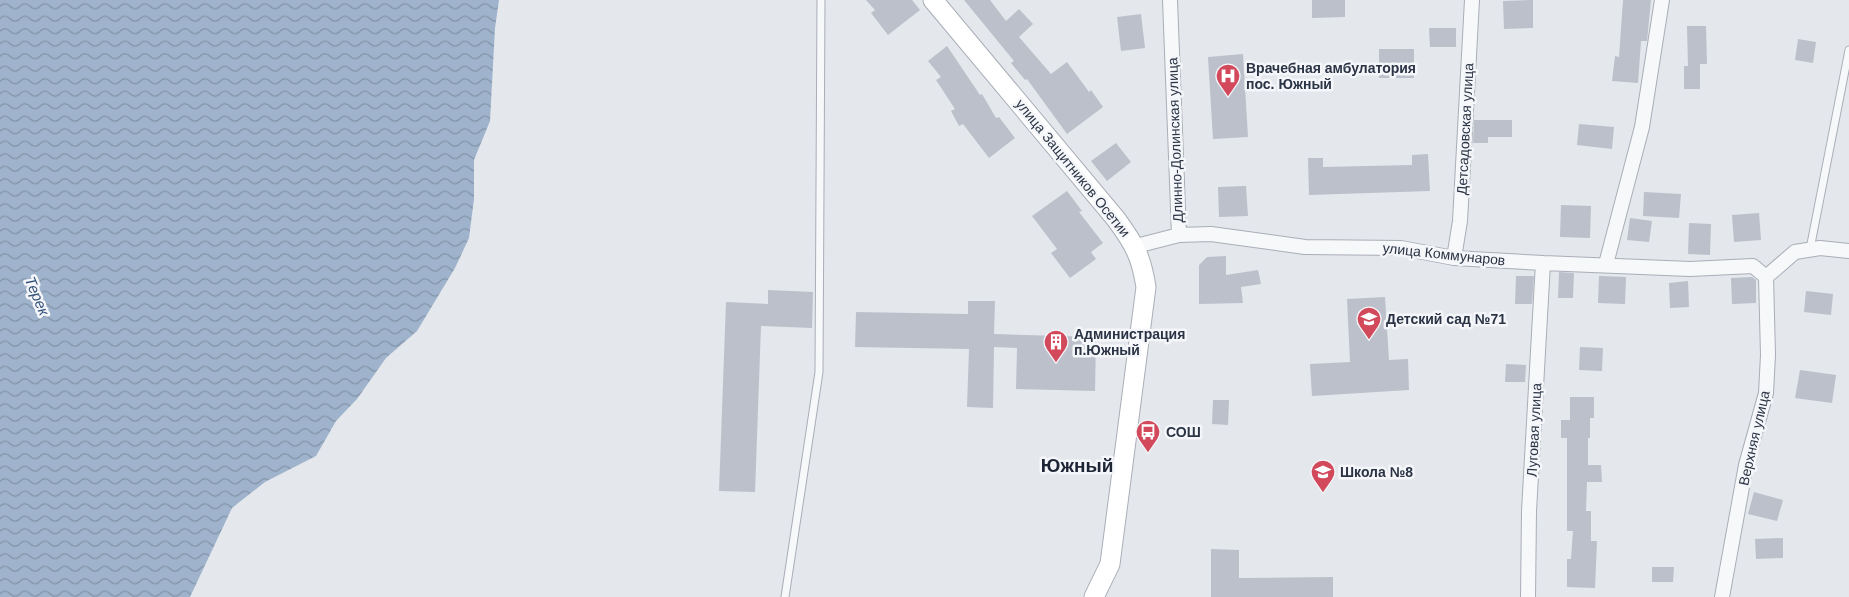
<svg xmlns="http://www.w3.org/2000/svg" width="1849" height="597" font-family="Arial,sans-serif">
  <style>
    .water { fill: url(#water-waves) }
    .building { fill: #bbc0ca }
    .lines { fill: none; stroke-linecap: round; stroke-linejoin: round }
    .lane-casing { stroke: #a9aeb7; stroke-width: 9 }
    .street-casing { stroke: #a9aeb7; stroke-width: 16 }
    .secondary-casing { stroke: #a9aeb7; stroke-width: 21 }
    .lane { stroke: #f7f8fa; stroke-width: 7 }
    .street { stroke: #f7f8fa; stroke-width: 14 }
    .secondary { stroke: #fff; stroke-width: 19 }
    .labels { text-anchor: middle; stroke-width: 5; stroke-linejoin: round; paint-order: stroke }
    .poi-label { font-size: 14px; font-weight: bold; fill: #2b3445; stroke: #f4f6f9; text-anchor: start }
    .street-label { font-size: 14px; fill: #2b3445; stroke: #f4f6f9 }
    .water-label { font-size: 15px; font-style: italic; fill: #34527a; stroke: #f4f6f9 }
    .district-label { font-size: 19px; font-weight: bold; fill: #1d2536; stroke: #f4f6f9 }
  </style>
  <defs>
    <pattern id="water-waves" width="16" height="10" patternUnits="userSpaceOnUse" patternTransform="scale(1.25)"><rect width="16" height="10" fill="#9fb4cc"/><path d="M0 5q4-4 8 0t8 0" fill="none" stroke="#8293a7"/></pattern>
  </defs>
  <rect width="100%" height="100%" fill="#e4e7ec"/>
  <!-- water -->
  <path class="water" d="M0,0H499L495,28L490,121L474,160V199L469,238L455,268L417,331L386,358L357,399L336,421L316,456L265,482L232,508L190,597H0Z"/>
  <!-- building -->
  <path class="building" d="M866,0H912L920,10L888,35L871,13L875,10Z
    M964,0H990L1006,21L1019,9L1033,24L1019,37L1051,74L1067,62L1089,92L1091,90L1103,107L1067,134L1027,79L1025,80L1011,63L1014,61Z
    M1312,0H1345V17L1312,18Z
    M1533,0V28L1504,29L1503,1Z
    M1623,0H1651L1647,41H1641L1638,83L1612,81L1615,56L1619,57Z
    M1141,14L1145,48L1121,51L1117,17Z
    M1687,26H1706L1707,64H1700V89H1684V66H1688Z
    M1429,28H1456V47H1430Z
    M1798,39L1816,42L1813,63L1795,60Z
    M947,46L980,95L982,94L996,118L999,117L1015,138L989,158L963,124L959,126L951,111L955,109L936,80L941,77L928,61Z
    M1379,49H1414V78H1379Z
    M1243,54L1248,137L1213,139L1208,57Z
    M1474,120H1512V137H1488V143H1473Z
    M1579,124L1614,127L1612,149L1577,145Z
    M1116,143L1131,162L1107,181L1091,161Z
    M1428,154L1430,191L1309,195L1308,158H1323V167L1412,165V155Z
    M1246,186L1248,216L1219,217L1218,187Z
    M1067,191L1082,211L1079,212L1103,243L1091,252L1096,259L1070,278L1051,253L1057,249L1032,216Z
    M1644,192L1681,194L1679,218L1643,216Z
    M1561,205L1591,206L1590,238L1560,237Z
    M1759,213L1761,240L1734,242L1732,215Z
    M1630,218L1652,221L1649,242L1627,240Z
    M1689,223L1711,224L1710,255L1688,254Z
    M1226,256V275L1258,270L1261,284L1241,287L1243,303L1199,304V265L1207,257Z
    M1559,272L1574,273L1573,298H1558Z
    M1516,276H1534L1532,304H1515Z
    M1599,276L1626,277L1625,304L1598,303Z
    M1752,277L1756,280V303L1732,304L1731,278Z
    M1688,281L1689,307L1670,308L1669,283Z
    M768,290L813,292L812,328L761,326L755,492L719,491L726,302L768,304Z
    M1806,291L1833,294L1831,315L1804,312Z
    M1385,297L1389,360L1408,359L1409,390L1312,396L1310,364L1350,362L1347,299Z
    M968,301H995L994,334L1096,337L1095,391L1016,389L1017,348L994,347L993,408L967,407L969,349L855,347L856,312L968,314Z
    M1580,347L1603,348L1602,371L1579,370Z
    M1506,364L1526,365L1525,382H1505Z
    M1800,370L1836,375L1832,403L1795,398Z
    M1570,397H1594V418H1590V438H1588V465H1601L1602,482H1587L1586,511H1591V541H1597L1595,588L1567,587V559H1571L1573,531H1567V438H1561V420H1570Z
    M1213,400H1229L1228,425L1212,424Z
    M1754,492L1783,500L1777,521L1748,514Z
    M1783,538V558L1756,559L1755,539Z
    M1211,549L1239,550V578L1333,577V597H1211Z
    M1652,567H1674L1673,582H1652Z"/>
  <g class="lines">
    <defs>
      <path id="lane" d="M1810,249L1849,50
        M785,597L819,372L821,0"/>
      <path id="street" d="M1179,235L1211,234L1305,247L1401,248L1454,258L1543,263L1690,269L1753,266L1766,277
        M1136,246L1179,235L1170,0
        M1454,258L1460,221L1472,0
        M1606,264L1642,127L1662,0
        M1766,277L1795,252L1820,248L1849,251
        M1528,597L1529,511L1543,263
        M1722,597L1746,465L1766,393L1768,355L1766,277"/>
      <path id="secondary" d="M933,0L1116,219C1135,245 1141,256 1146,287L1110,564L1094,597"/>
    </defs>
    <!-- lane casing -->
    <use href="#lane" class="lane-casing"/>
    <!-- street casing -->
    <use href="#street" class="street-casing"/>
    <!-- secondary casing -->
    <use href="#secondary" class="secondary-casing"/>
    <!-- lane -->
    <use href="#lane" class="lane"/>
    <!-- street -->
    <use href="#street" class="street"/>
    <!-- secondary -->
    <use href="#secondary" class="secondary"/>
  </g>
  <!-- icons -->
  <defs>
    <symbol id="hospital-pin" viewBox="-11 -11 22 30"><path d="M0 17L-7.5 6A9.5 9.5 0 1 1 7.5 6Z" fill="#d1495b" stroke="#f4f6f9"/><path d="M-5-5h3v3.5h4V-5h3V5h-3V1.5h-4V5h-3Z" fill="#fff"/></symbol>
    <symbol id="school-pin" viewBox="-11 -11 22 30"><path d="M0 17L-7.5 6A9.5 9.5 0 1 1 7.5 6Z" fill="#d1495b" stroke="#f4f6f9"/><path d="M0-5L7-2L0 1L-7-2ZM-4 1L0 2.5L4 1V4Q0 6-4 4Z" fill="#fff"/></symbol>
    <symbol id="building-pin" viewBox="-11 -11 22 30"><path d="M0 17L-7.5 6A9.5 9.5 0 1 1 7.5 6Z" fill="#d1495b" stroke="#f4f6f9"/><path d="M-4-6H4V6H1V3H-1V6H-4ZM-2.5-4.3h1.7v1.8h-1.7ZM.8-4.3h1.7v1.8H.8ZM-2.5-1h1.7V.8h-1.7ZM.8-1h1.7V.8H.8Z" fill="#fff"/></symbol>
    <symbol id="bus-pin" viewBox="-11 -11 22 30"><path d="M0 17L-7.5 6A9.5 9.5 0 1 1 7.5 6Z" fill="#d1495b" stroke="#f4f6f9"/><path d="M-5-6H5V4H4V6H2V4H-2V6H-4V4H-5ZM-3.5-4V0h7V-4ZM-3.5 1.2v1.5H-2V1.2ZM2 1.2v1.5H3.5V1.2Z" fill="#fff"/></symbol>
  </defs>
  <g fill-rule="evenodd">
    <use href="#hospital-pin" x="1214" y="62" width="28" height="38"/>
    <use href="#school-pin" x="1355" y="305" width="28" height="38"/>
    <use href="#building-pin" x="1042" y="328" width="28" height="38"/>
    <use href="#bus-pin" x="1134" y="418" width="28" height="38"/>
    <use href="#school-pin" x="1309" y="458" width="28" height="38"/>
  </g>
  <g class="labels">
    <!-- poi labels -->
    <g class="poi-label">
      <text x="1246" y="73">Врачебная амбулатория<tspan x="1246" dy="16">пос. Южный</tspan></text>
      <text x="1386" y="324">Детский сад №71</text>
      <text x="1074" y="339">Администрация<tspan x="1074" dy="16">п.Южный</tspan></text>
      <text x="1166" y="437">СОШ</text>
      <text x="1340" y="477">Школа №8</text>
    </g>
    <!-- street labels -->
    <g class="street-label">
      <text transform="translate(1465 129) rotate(-87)" y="5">Детсадовская улица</text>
      <text transform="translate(1175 140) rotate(-92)" y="5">Длинно-Долинская улица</text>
      <text transform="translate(1073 168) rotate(51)" y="5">улица Защитников Осетии</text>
      <text transform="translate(1444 254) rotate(6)" y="5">улица Коммунаров</text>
      <text transform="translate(1534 430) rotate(-87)" y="5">Луговая улица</text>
      <text transform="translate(1754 438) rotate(-77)" y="5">Верхняя улица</text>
    </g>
    <!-- water labels -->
    <g class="water-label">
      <text transform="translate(37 296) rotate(67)" y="5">Терек</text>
    </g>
    <!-- district labels -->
    <g class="district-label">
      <text x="1077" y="472">Южный</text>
    </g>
  </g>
</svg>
